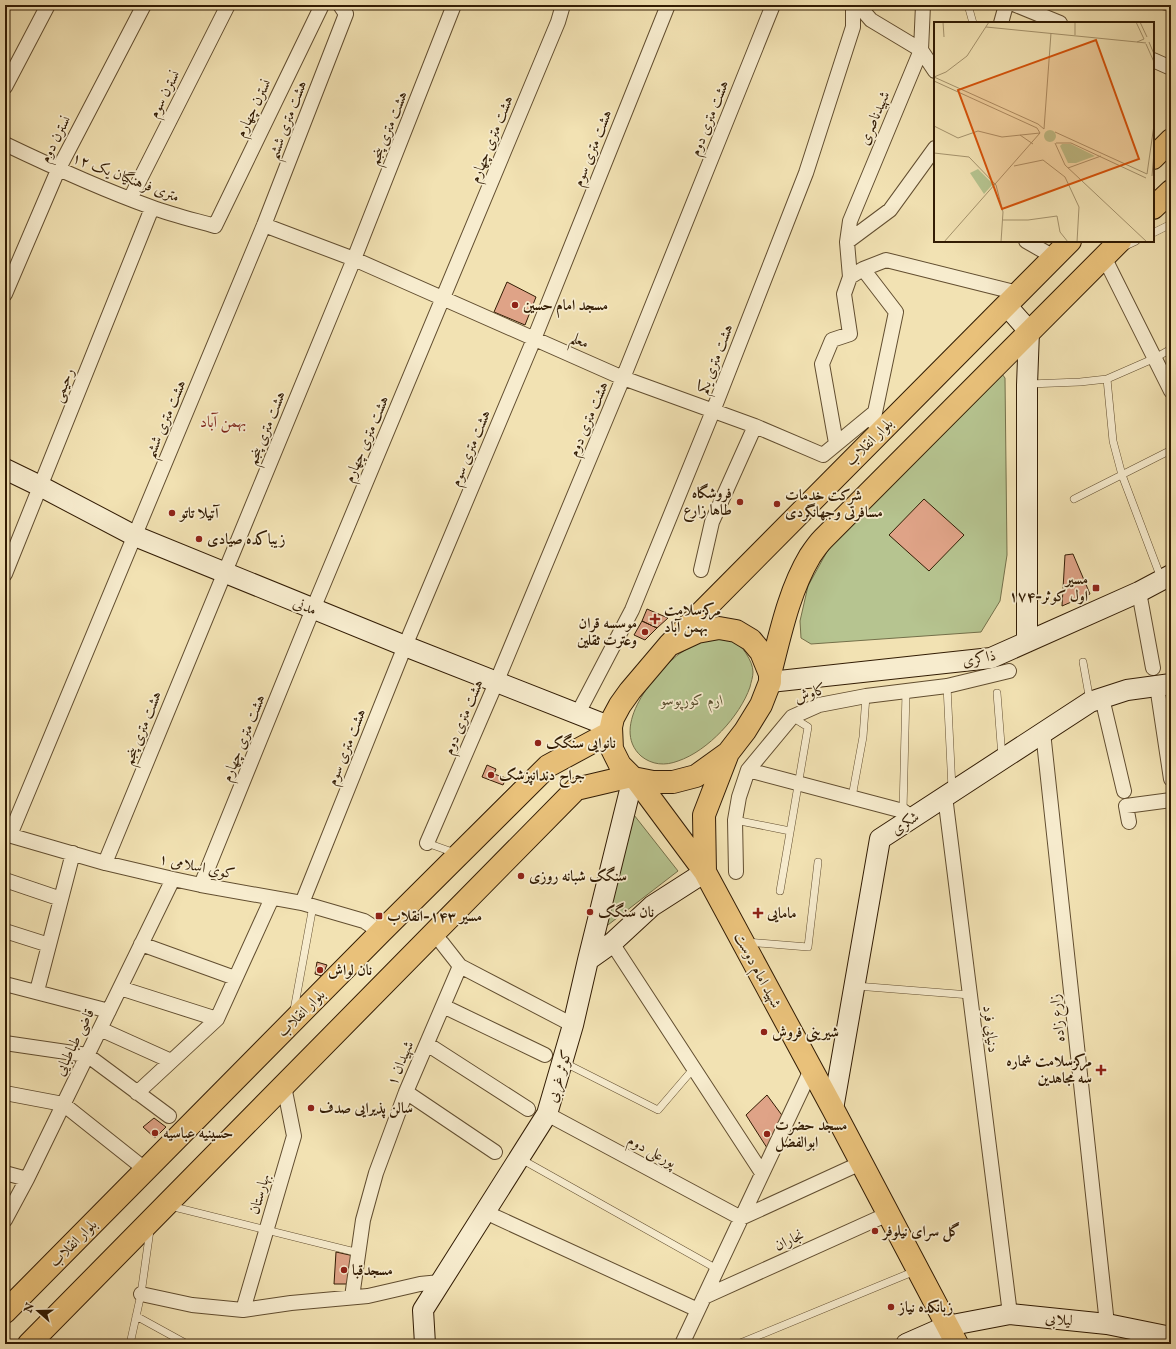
<svg xmlns="http://www.w3.org/2000/svg" width="1176" height="1349" font-family="'IM FELL English',Amiri,serif">
  <style>
    .green { fill: #b6c490; stroke: #74704a }
    .building { fill: #dfa387; stroke: #321c04 }
    .lines { fill: none; stroke-linecap: round; stroke-linejoin: round }
    .lane-casing { stroke: #624e30; stroke-width: 8 }
    .street-casing { stroke: #624e30; stroke-width: 16 }
    .secondary-casing { stroke: #321c04; stroke-width: 22 }
    .primary-casing { stroke: #321c04; stroke-width: 24 }
    .lane { stroke: #f7ecce; stroke-width: 7 }
    .street { stroke: #f7ecce; stroke-width: 14 }
    .secondary { stroke: #f7ecce; stroke-width: 20 }
    .primary { stroke: #e9c17a; stroke-width: 22 }
    .poi-dot { fill: #8f2418; stroke: #f7ecce; stroke-width: 1.5 }
    .labels { text-anchor: middle; stroke-width: 3.5; stroke-linejoin: round; paint-order: stroke }
    .street-label { font-size: 15px; fill: #321c04; stroke: #f7ecce }
    .poi-label { font-size: 15px; font-weight: bold; fill: #321c04; stroke: #f7ecce; text-anchor: start }
    .park-label { font-size: 15px; font-style: italic; fill: #5a4e2e; stroke: #f7ecce }
    .neighbourhood-label { font-size: 16px; fill: #7a1f14; stroke: #f7ecce }
    .inset-road { fill: none; stroke: #a5936d; stroke-width: 1 }
    .view { fill: #d6530b; fill-opacity: 0.15; stroke: #d6530b; stroke-width: 2 }
    .inset-edge { fill: none; stroke: #321c04; stroke-width: 2 }
  </style>
  <rect width="100%" height="100%" fill="#f2e2b3"/>
  <filter id="stains"><feTurbulence type="fractalNoise" baseFrequency=".005" numOctaves="4"/><feColorMatrix values="0 0 0 0 .2 0 0 0 0 .09 0 0 0 0 .02 0 0 0 .5 -.17"/></filter>
  <radialGradient id="worn" r=".72"><stop offset=".6" stop-color="#630" stop-opacity="0"/><stop offset="1" stop-color="#630" stop-opacity=".3"/></radialGradient>
  <!-- green -->
  <path class="green" d="M1002,374L1005,378L1007,555L1000,601L981,632L811,644L801,638L800,621L808,586L829,548Z
    M708,638C714,638 721,638 726,639C735,640 743,648 747,655C750,660 753,666 753,672C753,677 751,682 750,687C740,716 708,751 678,761C665,766 652,765 641,756C609,727 655,673 679,654C688,648 698,643 708,638Z
    M634,815L678,871L604,928Z"/>
  <!-- building -->
  <path class="building" d="M507,282L536,297L525,325L494,312Z
    M924,499L964,535L929,571L889,535Z
    M1073,554L1090,594L1062,606L1065,555Z
    M647,609L668,618L657,628L642,621Z
    M642,621L657,628L645,640L634,635Z
    M487,765L496,769L494,774L506,778L503,785L482,777Z
    M317,962L327,965L322,976L315,974Z
    M767,1095L784,1118L769,1151L746,1115Z
    M154,1118L166,1127L155,1138L143,1127Z
    M336,1252L354,1256L351,1284H334Z"/>
  <g class="lines">
    <defs>
      <path id="lane" d="M968,5L973,23
        M1159,5L1171,8
        M1153,233L1171,224
        M1123,247L1136,241
        M1107,379L1113,441L1122,475L1161,578
        M1029,384L1080,382L1107,379L1155,358L1171,349
        M1074,499L1171,450
        M1083,662L1090,701
        M947,686L952,789
        M997,693L1002,757
        M852,797L863,737L866,696
        M903,811L906,692
        M735,820L790,831
        M427,843L455,853
        M780,891L808,727L792,717
        M747,942L808,947L818,862
        M856,986L970,995
        M294,1010L313,906
        M563,1062L658,1110L694,1068
        M521,1159L717,1269
        M170,1206L359,1253
        M136,1316L187,1344
        M130,1344L141,1294L150,1230
        M738,1344L915,1271"/>
      <path id="street" d="M858,5L871,20L921,50L935,71
        M1016,5L1060,23
        M1001,23L1006,5
        M1153,60L1171,68
        M5,87L48,5
        M5,144C53,167 101,189 151,207C172,215 194,220 215,226L322,5
        M130,199L228,5
        M264,225L354,259L623,378L755,426L823,455L874,413
        M1026,241L1054,257
        M847,242L850,221L921,50L923,5
        M1104,257L1171,391
        M863,269L886,260L1018,293
        M5,294L58,170L144,5
        M873,422L896,312L863,269L850,277L847,242L890,210L935,148
        M836,443L822,364L832,340L850,334L844,294L850,277
        M701,570L712,522L755,426
        M5,574L152,208
        M1139,592L1153,668
        M1157,686L1171,779
        M1102,698L1124,791
        M577,715L632,610L713,411L806,173L853,27V5
        M1043,732L1107,1324
        M748,770L903,811L913,818
        M945,796L1010,1314
        M1129,822L1126,806L1171,800
        M5,834L105,863L173,879L201,885L302,903L364,921L381,932
        M10,835L264,225L346,14L340,5
        M427,843L496,683L623,378L773,5
        M105,863L354,259L454,5
        M736,872L735,820L739,797L748,770L792,717L819,705L866,696L947,686L1009,671
        M5,880L61,899
        M201,885L313,609L558,22L563,5
        M302,903L405,646L534,339L668,5
        M5,931L49,945
        M612,943L762,1173
        M141,944L235,978
        M460,966L573,1025
        M5,984L109,1011
        M120,988L217,1019
        M37,991L73,853
        M443,1006L545,1055
        M100,1029L171,1061
        M5,1043L87,1055L169,1116
        M427,1044L528,1109
        M406,1092L495,1152
        M5,1093L63,1104L146,1170
        M137,1093L217,1019L272,898
        M547,1114L741,1218L861,1163
        M5,1173L27,1179
        M485,1212L698,1310
        M5,1220L27,1179L173,879
        M141,1294L192,1305L243,1310L291,1303L368,1296L420,1284L440,1282
        M352,1297L363,1220L376,1173L406,1092L460,966L442,943
        M704,1297L888,1214
        M243,1310L294,1136L284,1086
        M682,1344L811,1070"/>
      <path id="secondary" d="M1006,305L1029,331L1027,385V642
        M5,469L40,486L135,536L405,646L611,727
        M770,682L991,658L1139,592L1171,575
        M588,960L612,943L652,906L705,872
        M833,1109L880,839L1090,702L1127,690L1171,684
        M425,1344L423,1310L547,1114L573,1025L588,960L633,778
        M906,1344L947,1326L1010,1314L1107,1324L1171,1337"/>
      <path id="primary" d="M1153,158L1171,140
        M1153,208L1171,191
        M719,628L736,631L751,640L761,652L770,674V682L761,705L745,731L728,753L696,776L673,782H653L633,778L620,765L612,749L611,727L613,718L620,705L630,691L669,645L697,632Z
        M669,645L1070,241
        M770,674C780,635 789,591 810,556C814,550 818,544 823,539L1120,241
        M636,779L705,872L833,1109L957,1344
        M705,872L704,815L728,753
        M5,1312L381,932L548,766L611,732
        M29,1344L576,789L631,776"/>
    </defs>
    <!-- lane casing -->
    <use href="#lane" class="lane-casing"/>
    <!-- street casing -->
    <use href="#street" class="street-casing"/>
    <!-- secondary casing -->
    <use href="#secondary" class="secondary-casing"/>
    <!-- primary casing -->
    <use href="#primary" class="primary-casing"/>
    <!-- lane -->
    <use href="#lane" class="lane"/>
    <!-- street -->
    <use href="#street" class="street"/>
    <!-- secondary -->
    <use href="#secondary" class="secondary"/>
    <!-- primary -->
    <use href="#primary" class="primary"/>
  </g>
  <!-- markers -->
  <g class="poi-dot">
    <circle cx="515" cy="305" r="4"/>
    <circle cx="740" cy="502" r="4"/>
    <circle cx="777" cy="504" r="4"/>
    <circle cx="172" cy="513" r="4"/>
    <circle cx="199" cy="539" r="4"/>
    <rect x="1092" y="584" width="8" height="8" rx="2"/>
    <path d="M653 613h4v4h4v4h-4v4h-4v-4h-4v-4h4z"/>
    <circle cx="645" cy="632" r="4"/>
    <circle cx="538" cy="743" r="4"/>
    <circle cx="491" cy="775" r="4"/>
    <circle cx="521" cy="876" r="4"/>
    <circle cx="590" cy="912" r="4"/>
    <path d="M756 907h4v4h4v4h-4v4h-4v-4h-4v-4h4z"/>
    <rect x="375" y="912" width="8" height="8" rx="2"/>
    <circle cx="320" cy="970" r="4"/>
    <circle cx="764" cy="1032" r="4"/>
    <path d="M1099 1064h4v4h4v4h-4v4h-4v-4h-4v-4h4z"/>
    <circle cx="311" cy="1108" r="4"/>
    <circle cx="155" cy="1133" r="4"/>
    <circle cx="767" cy="1134" r="4"/>
    <circle cx="875" cy="1231" r="4"/>
    <circle cx="344" cy="1270" r="4"/>
    <circle cx="891" cy="1307" r="4"/>
  </g>
  <g class="labels">
    <!-- street labels -->
    <g class="street-label">
      <text transform="translate(164 94) rotate(-63)" y="5">نسترن سوم</text>
      <text transform="translate(253 108) rotate(-64)" y="5">نسترن چهارم</text>
      <text transform="translate(709 118) rotate(-68)" y="5">هشت متری دوم</text>
      <text transform="translate(874 118) rotate(-67)" y="5">شهید‌ناصری</text>
      <text transform="translate(287 120) rotate(-69)" y="5">هشت متری ششم</text>
      <text transform="translate(388 128) rotate(-68)" y="5">هشت متری پنجم</text>
      <text transform="translate(55 139) rotate(-63)" y="5">نسترن دوم</text>
      <text transform="translate(491 139) rotate(-68)" y="5">هشت متری چهارم</text>
      <text transform="translate(592 148) rotate(-68)" y="5">هشت متری سوم</text>
      <text transform="translate(126 177) rotate(21)" y="5">۱۲ متری فرهنگیان یک</text>
      <text transform="translate(580 340) rotate(24)" y="5">معلم</text>
      <text transform="translate(715 359) rotate(-69)" y="5">هشت متری یکم</text>
      <text transform="translate(63 385) rotate(-68)" y="5">رحیمی</text>
      <text transform="translate(165 419) rotate(-67)" y="5">هشت متری ششم</text>
      <text transform="translate(588 419) rotate(-67)" y="5">هشت متری دوم</text>
      <text transform="translate(266 428) rotate(-68)" y="5">هشت متری پنجم</text>
      <text transform="translate(366 439) rotate(-67)" y="5">هشت متری چهارم</text>
      <text transform="translate(869 442) rotate(-45)" y="5">بلوار انقلاب</text>
      <text transform="translate(470 448) rotate(-67)" y="5">هشت متری سوم</text>
      <text transform="translate(305 606) rotate(22)" y="5">مدنی</text>
      <text transform="translate(979 658) rotate(-11)" y="5">ذاکری</text>
      <text transform="translate(810 693) rotate(-19)" y="5">کاوش</text>
      <text transform="translate(463 717) rotate(-67)" y="5">هشت متری دوم</text>
      <text transform="translate(142 728) rotate(-68)" y="5">هشت متری پنجم</text>
      <text transform="translate(243 738) rotate(-68)" y="5">هشت متری چهارم</text>
      <text transform="translate(346 747) rotate(-68)" y="5">هشت متری سوم</text>
      <text transform="translate(905 823) rotate(-33)" y="5">شکری</text>
      <text transform="translate(197 866) rotate(12)" y="5">کوی اسلامی ۱</text>
      <text transform="translate(758 970) rotate(62)" y="5">شهید امام دوست</text>
      <text transform="translate(301 1013) rotate(-45)" y="5">بلوار انقلاب</text>
      <text transform="translate(1057 1018) rotate(-96)" y="5">زارع زاده</text>
      <text transform="translate(991 1029) rotate(83)" y="5">دنیایی فرد</text>
      <text transform="translate(74 1042) rotate(-64)" y="5">قاضی طباطبایی</text>
      <text transform="translate(400 1063) rotate(-67)" y="5">شهیدان ۱</text>
      <text transform="translate(559 1076) rotate(-73)" y="5">کوثر غربی</text>
      <text transform="translate(652 1151) rotate(28)" y="5">پورعلی دوم</text>
      <text transform="translate(259 1194) rotate(-74)" y="5">بهارستان</text>
      <text transform="translate(789 1240) rotate(-24)" y="5">نجاران</text>
      <text transform="translate(73 1243) rotate(-45)" y="5">بلوار انقلاب</text>
      <text transform="translate(1059 1319) rotate(6)" y="5">لیلابی</text>
    </g>
    <!-- poi labels -->
    <g class="poi-label">
      <text x="523" y="310">مسجد امام حسین</text>
      <text x="732" y="498" text-anchor="end">فروشگاه<tspan x="732" dy="17">طاها زارع</tspan></text>
      <text x="785" y="500">شرکت خدمات<tspan x="785" dy="17">مسافرتی وجهانگردی</tspan></text>
      <text x="180" y="518">آتیلا تاتو</text>
      <text x="207" y="544">زیباکده صیادی</text>
      <text x="1088" y="584" text-anchor="end">مسیر<tspan x="1088" dy="17">۱۷۴-اول کوثر</tspan></text>
      <text x="664" y="615">مرکزسلامت<tspan x="664" dy="17">بهمن آباد</tspan></text>
      <text x="637" y="628" text-anchor="end">موسسه قران<tspan x="637" dy="17">وعترت ثقلین</tspan></text>
      <text x="546" y="748">نانوایی سنگک</text>
      <text x="499" y="780">جراح دندانپزشک</text>
      <text x="529" y="881">سنگک شبانه روزی</text>
      <text x="598" y="917">نان سنگک</text>
      <text x="767" y="918">مامایی</text>
      <text x="387" y="921">مسیر ۱۴۳-انقلاب</text>
      <text x="328" y="975">نان لواش</text>
      <text x="772" y="1037">شیرینی فروش</text>
      <text x="1092" y="1066" text-anchor="end">مرکزسلامت شماره<tspan x="1092" dy="17">سه مجاهدین</tspan></text>
      <text x="319" y="1113">سالن پذیرایی صدف</text>
      <text x="775" y="1130">مسجد حضرت<tspan x="775" dy="17">ابوالفضل</tspan></text>
      <text x="163" y="1138">حسینیه عباسیه</text>
      <text x="883" y="1236">گل سرای نیلوفر</text>
      <text x="352" y="1275">مسجدقبا</text>
      <text x="899" y="1312">زبانکده نیاز</text>
    </g>
    <!-- park labels -->
    <g class="park-label">
      <text x="692" y="705">ارم کورپوسو</text>
    </g>
    <!-- neighbourhood labels -->
    <g class="neighbourhood-label">
      <text x="223" y="427">بهمن آباد</text>
    </g>
  </g>
  <!-- overview -->
  <g transform="translate(934 22)">
    <rect width="220" height="220" fill="#f2e2b3"/>
    <path d="M110 114a6 6 0 1 1 12 0a6 6 0 1 1-12 0ZM128,122H137L161,134L142,141H134L126,124ZM44,147L59,162L50,172L36,151Z" fill="#b6c490"/>
    <path class="inset-road" d="M9,0L10,15M202,0L210,17M206,0L213,15M52,5L203,20M141,13V0M210,17L203,20L212,21M215,20L220,32M212,22L220,40M0,55L12,50L33,34L55,0M0,55L104,102L110,107M0,59L103,106L106,111M0,104L24,116L44,109L68,115L106,111M110,107L117,11M121,110L213,152L220,103M86,113L99,122M121,121L131,143L213,220M122,121H137L212,156M0,131L35,135L62,163L69,190L67,220M80,144L109,138L131,155L145,185L143,220M134,146L167,134M218,154L220,130M69,198H94L123,194L126,210L134,220M10,220L106,111"/>
    <path class="view" d="M162,18L205,137L68,187L24,68Z"/>
    <rect width="220" height="220" class="inset-edge"/>
  </g>
  <!-- margin -->
  <rect width="1176" height="1349" fill="none" stroke="#f2e2b3" stroke-width="20"/>
  <rect x="6" y="6" width="1164" height="1337" fill="none" stroke="#321c04" stroke-width="2"/>
  <rect x="10" y="10" width="1156" height="1329" fill="none" stroke="#321c04"/>
  <!-- north arrow -->
  <g transform="translate(38 1311) rotate(290)" stroke="#f7ecce" stroke-width="3" paint-order="stroke">
  <path d="M0-3L7 15L0 10L-7 15Z" fill="#321c04"/>
  <text y="-6" font-size="11" font-weight="bold" text-anchor="middle" fill="#321c04">N</text>
  </g>
  <rect width="100%" height="100%" filter="url(#stains)"/>
  <rect width="100%" height="100%" fill="url(#worn)"/>
</svg>
